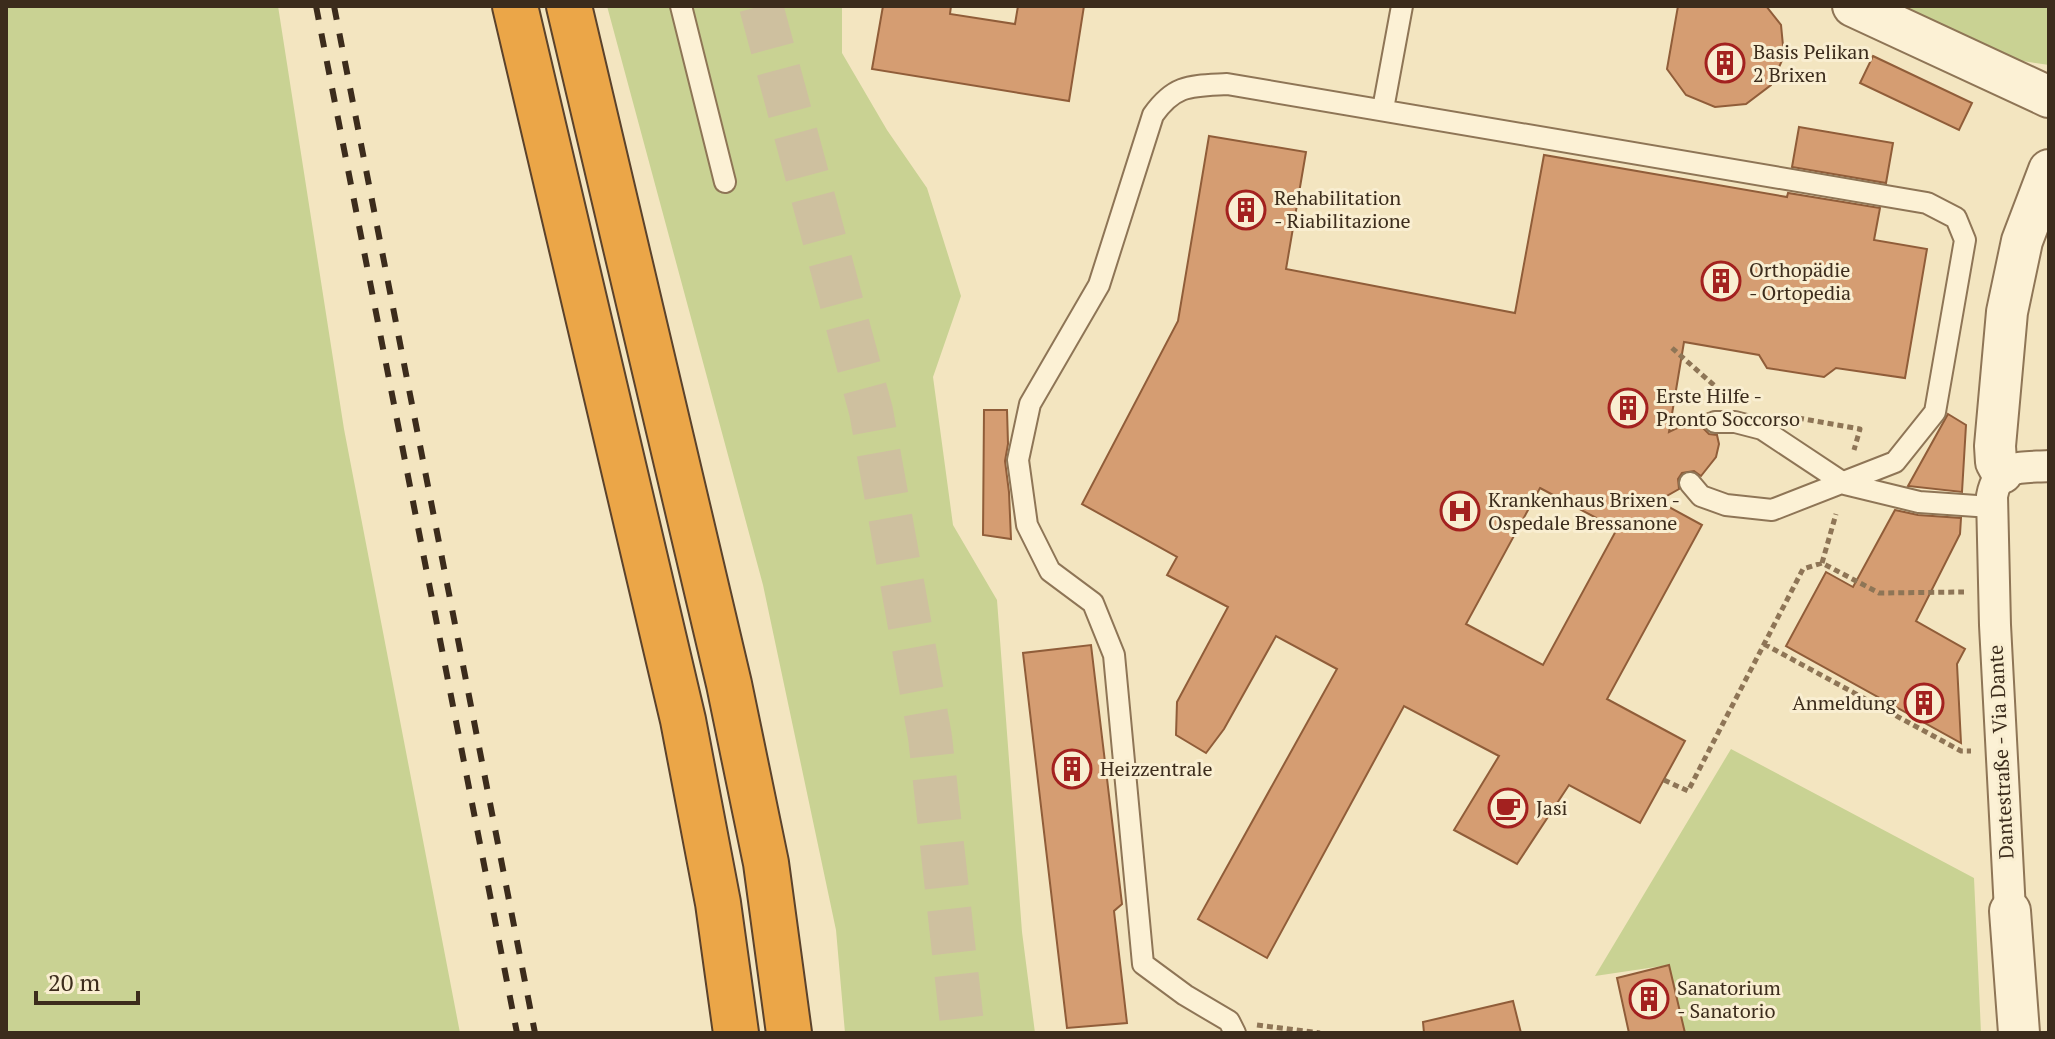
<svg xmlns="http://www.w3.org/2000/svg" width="2055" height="1039" font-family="'PT Serif',serif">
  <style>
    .green { fill: #c9d293 }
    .building { fill: #d59d72; stroke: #905d39; stroke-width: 2; fill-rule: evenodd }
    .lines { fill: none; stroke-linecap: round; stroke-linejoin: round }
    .primary-tunnel { stroke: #cec09f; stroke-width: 44; stroke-dasharray: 44 22; stroke-linecap: butt }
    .service-casing { stroke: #8e7556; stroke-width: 24 }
    .pedestrian-casing { stroke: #8e7556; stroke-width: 34 }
    .minor-casing { stroke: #8e7556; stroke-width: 44 }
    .motorway-casing { stroke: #5b422b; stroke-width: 48 }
    .path { stroke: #8e7556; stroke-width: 5; stroke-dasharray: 6 4; stroke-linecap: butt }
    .service { stroke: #fcf1d5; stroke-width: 20 }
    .pedestrian { stroke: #fcf1d5; stroke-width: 30 }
    .minor { stroke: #fcf1d5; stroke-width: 40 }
    .motorway { stroke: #eba648; stroke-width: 44 }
    .rail { stroke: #3c2c1c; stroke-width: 6; stroke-dasharray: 14 14; stroke-linecap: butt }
    .labels { text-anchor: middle; stroke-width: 6; stroke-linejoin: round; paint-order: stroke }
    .poi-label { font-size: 20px; fill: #3c2c1c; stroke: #f9eed1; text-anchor: start }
    .street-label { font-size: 20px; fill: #3c2c1c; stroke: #f9eed1 }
  </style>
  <rect width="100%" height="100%" fill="#f3e5c0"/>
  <!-- green -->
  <path class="green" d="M6,6H278L344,429L460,1033H6Z
    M607,6H842V53L887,130L927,188L961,296L933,377L953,525L997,600L1022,932L1035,1033H845L836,930L763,585Z
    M1898,6H2049V65L2016,60Z
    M1731,749L1974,878L1981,1033H1685L1669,965L1595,976Z"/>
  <!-- building -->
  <path class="building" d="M883,6H951L950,14L1015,24L1018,6H1084L1069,101L872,69Z
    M1678,6H1766L1781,25L1784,56L1771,85L1746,104L1715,107L1686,95L1667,69Z
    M1873,56L1972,103L1959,130L1860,83Z
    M1799,127L1893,143L1886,183L1792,167Z
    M1209,136L1306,152L1286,269L1515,313L1544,155L1787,197L1788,193L1880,208L1874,240L1927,249L1905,378L1836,368L1824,377L1767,368L1759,355L1684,342L1669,432L1706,414L1702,421L1703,428L1709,434L1717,435L1719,444L1716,457L1701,476L1694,471L1682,473L1678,479L1679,489L1658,501L1702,525L1607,699L1685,741L1640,823L1569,785L1517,864L1454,830L1499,756L1404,706L1267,958L1198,919L1337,669L1276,636L1224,729L1206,753L1176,735L1177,702L1228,607L1167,575L1177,557L1082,504L1178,321ZM1540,488L1617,529L1543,665L1466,624Z
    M984,410H1007L1008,444L1005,461L1009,492L1011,539L983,535Z
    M1948,414L1966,425L1962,492L1908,486Z
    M1895,510L1918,515L1961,518L1960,534L1916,621L1965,649L1957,664L1961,743L1786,646L1826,572L1853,587Z
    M1091,645L1122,904L1114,911L1127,1023L1067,1028L1023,653Z
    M1669,965L1685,1033H1629L1617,978Z
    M1513,1001L1521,1033H1424L1423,1022Z"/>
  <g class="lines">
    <!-- primary-tunnel -->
    <path class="primary-tunnel" d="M761,6L871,411L930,737L963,1033"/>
    <defs>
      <path id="service" d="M681,6L725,182
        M1383,109L1402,6
        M1715,422H1735L1762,429L1845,484L1919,502L1991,507
        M1235,1033L1229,1021L1185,995L1143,964L1114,655L1093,603L1050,571L1027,525L1018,460L1030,404L1099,285L1153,115C1175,84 1191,86 1227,84L1927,203L1956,218L1965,240L1935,412L1895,462L1772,510L1726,505L1701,496L1690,483"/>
      <path id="pedestrian" d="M2010,911L1995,625L1992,496C1998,463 2021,468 2049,466"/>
      <path id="minor" d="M1853,6L2049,97
        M2002,473L1996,462L1995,446L2007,312L2022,241L2049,170
        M2010,911L2019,1033"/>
      <path id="motorway" d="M515,6L683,720L718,903L736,1033
        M569,6L729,684L766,863L789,1033"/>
    </defs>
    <!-- service casing -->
    <use href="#service" class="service-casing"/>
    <!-- pedestrian casing -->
    <use href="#pedestrian" class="pedestrian-casing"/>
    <!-- minor casing -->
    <use href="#minor" class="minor-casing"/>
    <!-- motorway casing -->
    <use href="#motorway" class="motorway-casing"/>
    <!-- path -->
    <path class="path" d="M1672,348L1725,395
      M1798,418L1860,429L1854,450
      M1822,563L1836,514
      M1764,644L1961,751H1971
      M1664,780L1688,791L1803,569L1822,563L1879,593L1964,592
      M1257,1025L1320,1033"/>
    <!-- service -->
    <use href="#service" class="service"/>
    <!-- pedestrian -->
    <use href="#pedestrian" class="pedestrian"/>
    <!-- minor -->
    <use href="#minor" class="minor"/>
    <!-- motorway -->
    <use href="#motorway" class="motorway"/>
    <!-- rail -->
    <path class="rail" d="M316,6L517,1033
      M334,6L535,1033"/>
  </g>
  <!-- icons -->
  <defs>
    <symbol id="building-ring" viewBox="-11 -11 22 22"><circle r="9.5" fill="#f9eed1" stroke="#a3211f" stroke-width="1.5"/><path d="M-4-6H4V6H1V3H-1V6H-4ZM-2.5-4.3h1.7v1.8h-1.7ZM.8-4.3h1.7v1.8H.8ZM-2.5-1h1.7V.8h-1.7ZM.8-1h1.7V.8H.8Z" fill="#a3211f"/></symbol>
    <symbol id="hospital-ring" viewBox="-11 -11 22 22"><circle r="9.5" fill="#f9eed1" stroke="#a3211f" stroke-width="1.5"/><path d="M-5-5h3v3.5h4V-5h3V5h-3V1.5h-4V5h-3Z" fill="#a3211f"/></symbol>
    <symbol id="cafe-ring" viewBox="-11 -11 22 22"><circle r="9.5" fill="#f9eed1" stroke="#a3211f" stroke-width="1.5"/><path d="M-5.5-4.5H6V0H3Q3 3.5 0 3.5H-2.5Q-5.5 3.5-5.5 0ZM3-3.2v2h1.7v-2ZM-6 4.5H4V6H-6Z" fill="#a3211f"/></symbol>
  </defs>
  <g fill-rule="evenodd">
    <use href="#building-ring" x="1703" y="41" width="44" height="44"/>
    <use href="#building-ring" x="1224" y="188" width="44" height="44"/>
    <use href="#building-ring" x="1699" y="259" width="44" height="44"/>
    <use href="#building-ring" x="1606" y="386" width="44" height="44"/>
    <use href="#hospital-ring" x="1438" y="489" width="44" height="44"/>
    <use href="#building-ring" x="1902" y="681" width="44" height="44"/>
    <use href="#building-ring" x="1050" y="747" width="44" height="44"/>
    <use href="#cafe-ring" x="1486" y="786" width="44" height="44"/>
    <use href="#building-ring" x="1627" y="977" width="44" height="44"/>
  </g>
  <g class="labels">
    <!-- poi labels -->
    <g class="poi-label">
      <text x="1753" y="59">Basis Pelikan<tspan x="1753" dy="23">2 Brixen</tspan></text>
      <text x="1274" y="205">Rehabilitation<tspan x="1274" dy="23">- Riabilitazione</tspan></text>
      <text x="1749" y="277">Orthopädie<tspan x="1749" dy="23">- Ortopedia</tspan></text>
      <text x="1656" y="403">Erste Hilfe -<tspan x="1656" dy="23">Pronto Soccorso</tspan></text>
      <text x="1488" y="507">Krankenhaus Brixen -<tspan x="1488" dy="23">Ospedale Bressanone</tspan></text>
      <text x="1896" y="710" text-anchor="end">Anmeldung</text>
      <text x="1100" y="776">Heizzentrale</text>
      <text x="1536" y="815">Jasi</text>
      <text x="1677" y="995">Sanatorium<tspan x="1677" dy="23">- Sanatorio</tspan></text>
    </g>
    <!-- street labels -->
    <g class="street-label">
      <text transform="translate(2001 752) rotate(-93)" y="7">Dantestraße - Via Dante</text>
    </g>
  </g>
  <!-- border -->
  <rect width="2055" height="1039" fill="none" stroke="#3c2c1c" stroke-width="16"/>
  <!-- scale -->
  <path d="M36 991v12h102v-12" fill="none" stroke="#3c2c1c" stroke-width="4"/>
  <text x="48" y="991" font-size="24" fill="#3c2c1c" stroke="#f9eed1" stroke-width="6" paint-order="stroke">20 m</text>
</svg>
